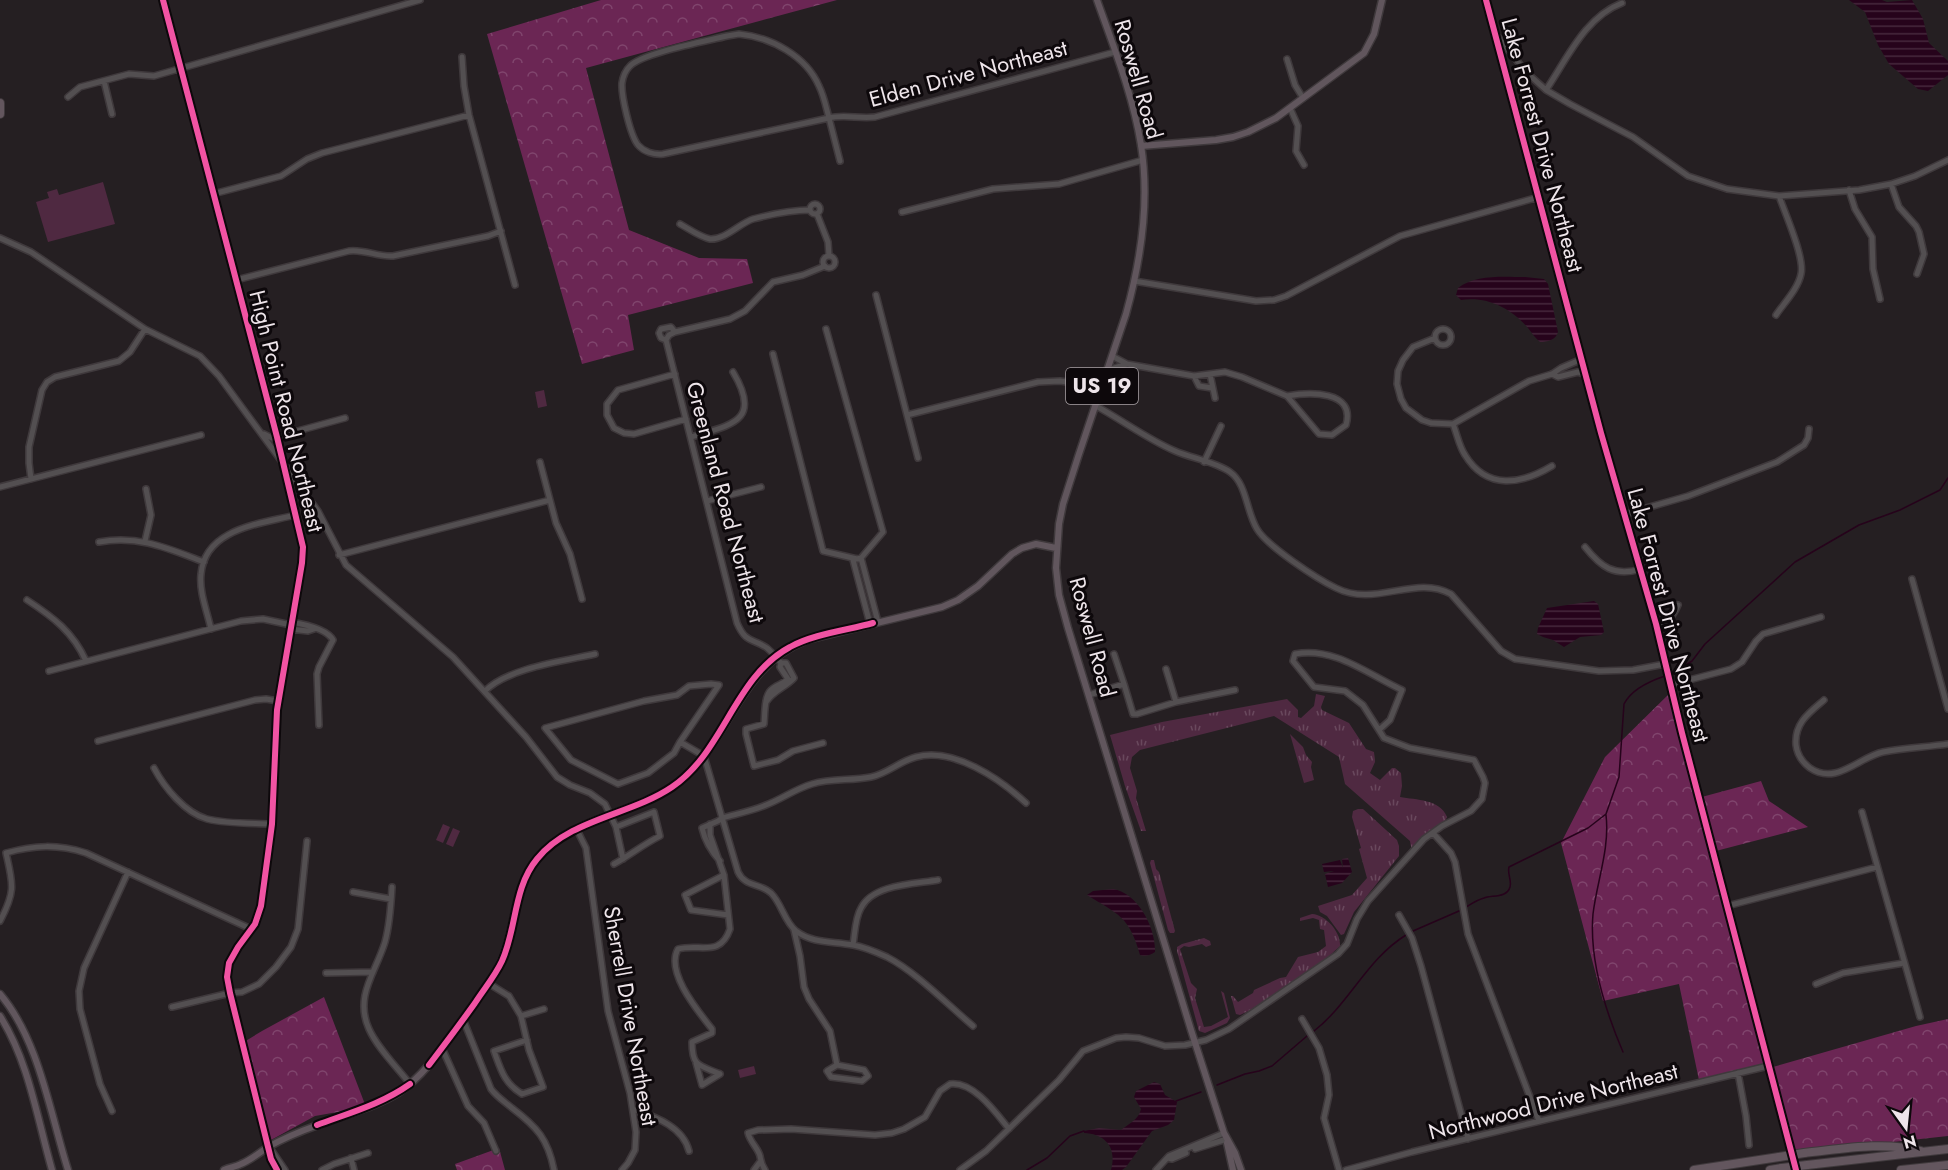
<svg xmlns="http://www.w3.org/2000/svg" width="1948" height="1170" font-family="Jost,sans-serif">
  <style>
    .grass { fill: url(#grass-tufts) }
    .forest { fill: url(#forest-crowns) }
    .pitch { fill: #4f2941 }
    .water { fill: url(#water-rules) }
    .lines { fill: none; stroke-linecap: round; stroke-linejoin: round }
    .stream { stroke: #26031b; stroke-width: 1.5 }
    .minor-casing { stroke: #3f393c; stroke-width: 8 }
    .major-casing { stroke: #3f393c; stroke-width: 9 }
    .highway-casing { stroke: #3f393c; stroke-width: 10 }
    .minor { stroke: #534f51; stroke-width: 5 }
    .major { stroke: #61565d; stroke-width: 6 }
    .highway { stroke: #63565e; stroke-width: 8 }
    .highway-bridge-casing { stroke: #3f393c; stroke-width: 10; stroke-linecap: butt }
    .highway-bridge { stroke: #63565e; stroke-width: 8 }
    .cycleway-casing { stroke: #0d080b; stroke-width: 10 }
    .cycleway { stroke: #f153a3; stroke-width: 6 }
    .labels { text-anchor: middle; stroke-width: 6; stroke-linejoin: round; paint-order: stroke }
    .shield { fill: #0d080b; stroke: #aaa3a7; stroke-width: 1.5 }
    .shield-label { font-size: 21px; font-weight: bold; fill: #eee5ea }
    .street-label { font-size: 22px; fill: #eee5ea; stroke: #0d080b }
  </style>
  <defs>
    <pattern id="grass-tufts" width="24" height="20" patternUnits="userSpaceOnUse" patternTransform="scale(1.5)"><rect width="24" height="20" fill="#4f2941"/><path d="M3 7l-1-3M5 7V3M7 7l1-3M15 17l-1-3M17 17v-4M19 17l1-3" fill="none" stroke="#69485d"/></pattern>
    <pattern id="forest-crowns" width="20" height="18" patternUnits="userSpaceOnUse" patternTransform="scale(1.5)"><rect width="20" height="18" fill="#6b2654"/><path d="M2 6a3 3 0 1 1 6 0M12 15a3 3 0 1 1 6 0" fill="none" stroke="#80456d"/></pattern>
    <pattern id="water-rules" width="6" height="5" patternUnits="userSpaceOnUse" patternTransform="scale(1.5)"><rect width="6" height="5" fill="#26031b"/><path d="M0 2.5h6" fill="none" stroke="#46283c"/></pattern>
  </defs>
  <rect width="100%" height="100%" fill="#251f22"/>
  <!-- grass -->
  <path class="grass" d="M1316,694L1325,696L1321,707L1322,710L1349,723L1366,749L1374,752L1375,762L1370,773L1380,780L1392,768H1395L1401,773L1402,786L1400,797C1416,800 1440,799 1447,817L1444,823L1412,852L1410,841L1345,784L1339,757L1274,716L1140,750L1132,757L1130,768L1137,791L1136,798L1146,831H1141L1125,786L1110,735L1162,722L1287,699L1298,710V717L1301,718L1314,706Z
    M1290,734L1303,747L1306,755L1312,762L1311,767L1314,780L1304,783Z
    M1358,809H1363L1397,840L1399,846V856L1354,912L1344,934L1341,935L1327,916L1320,912L1318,906L1352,895L1367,878L1359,849L1361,848L1352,817L1353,811Z
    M1151,860H1154L1156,869L1159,872L1175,931L1174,933H1170L1168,930L1150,863Z
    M1312,914C1326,915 1341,932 1340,946L1326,959L1257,1007L1240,1015L1236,1014L1231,996H1233L1238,1002L1253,993L1254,990L1280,978L1286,977L1298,957L1318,952L1326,946L1324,930L1320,929L1319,920L1313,918L1300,921V918Z
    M1204,938L1210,941L1211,945L1206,947L1202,944L1189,947L1184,946L1180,949L1191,983L1197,989L1195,998L1204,1027L1211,1026L1228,1017L1221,991L1224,993L1230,1018L1227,1023L1205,1033L1199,1031L1177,951V947L1182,944Z"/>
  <!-- forest -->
  <path class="forest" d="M601,0H837L586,68L629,230L699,258L747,259L753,283L628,315L634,350L582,364L487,34Z
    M1672,691L1698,798L1761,781L1769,801L1808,827L1712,852L1766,1069L1916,1026L1948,1019V1136L1792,1153L1766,1070L1700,1085L1679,984L1603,1001L1561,843L1605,757Z
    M324,997L366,1107L315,1116L271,1140L253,1069L239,1045L262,1031Z
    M499,1148L505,1170H457L455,1164Z"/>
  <!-- pitch -->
  <path class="pitch" d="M103,182L115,224L48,242L36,202L49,198L47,192L57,189L59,195Z
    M544,390L547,406L538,408L535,392Z
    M443,824L450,827L443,843L436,840Z
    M453,828L460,831L453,847L446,844Z
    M754,1066L756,1074L740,1078L738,1070Z"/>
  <!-- water -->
  <path class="water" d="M1849,0H1882L1887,2L1912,0L1923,19L1929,43L1948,61V75L1928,91L1918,89L1889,64L1878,45L1865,12Z
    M1525,277L1544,279L1548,284L1558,332C1556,340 1547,342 1540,342C1535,338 1532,333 1528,328C1511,308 1487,296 1461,300L1456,295L1458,288C1475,274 1504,277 1525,277Z
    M1594,601L1598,604L1604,632L1601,635L1580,637L1564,647L1553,640L1543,637L1537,634L1538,628L1547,608Z
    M1348,858L1352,872L1342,883L1328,887L1325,874L1334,871L1324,872L1322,864L1340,860L1343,868L1342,859Z
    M1113,889C1138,893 1156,928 1155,952C1151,955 1144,957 1140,955C1129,916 1119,915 1087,895L1093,891Z
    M1154,1082L1160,1084L1165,1095L1177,1102L1174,1120L1168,1125L1152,1131L1126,1167L1122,1170H1111C1117,1148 1106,1134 1084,1133V1131L1099,1128L1121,1130C1129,1124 1139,1119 1141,1109L1134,1097L1136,1091Z"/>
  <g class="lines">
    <!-- stream -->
    <path class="stream" d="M1670,675L1692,661L1705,644L1795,562L1859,525L1900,510L1940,490L1948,478
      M1606,815C1610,848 1597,881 1593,914C1589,960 1605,1010 1623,1052
      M1466,907C1471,904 1477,900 1484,898C1492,895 1507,898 1510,887C1512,880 1507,874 1509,867L1588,828L1606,814L1619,777L1624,704C1631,690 1650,681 1665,676
      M1413,931L1459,911
      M1314,1031C1349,1004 1367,959 1406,935
      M1217,1085L1245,1074L1259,1071L1272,1066L1307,1036
      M1176,1101L1201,1092
      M1027,1170L1047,1158L1070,1136L1084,1131"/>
    <defs>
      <path id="minor" d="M163,0L277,437L303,547L302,563L277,710L272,824L261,906L255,924L238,947L229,963L227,977L230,993L271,1159L277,1170
        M1486,0L1601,433L1656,624L1682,733L1796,1170
        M739,34C771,37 806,56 819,86C824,96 826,107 829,118L663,154C654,155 644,152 638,145C630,135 621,95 622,83C623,76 626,70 630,66C642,53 707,41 727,36Z
        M1498,37L1526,72L1546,90L1570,104L1633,137L1688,176L1727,189L1779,196L1859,190L1891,184L1915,176L1948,160
        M462,57L464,86L469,115L515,285
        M1287,59L1295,85L1303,98
        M104,81L112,114
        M1546,90C1567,59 1585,17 1622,3
        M68,97L80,87L129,74L154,76L420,0
        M1290,108L1298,126L1296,151L1304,165
        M840,161L829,118C844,114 859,119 875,117L1115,52
        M1891,184L1899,207L1916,226L1919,232L1924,254L1917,274
        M1849,190L1855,209L1872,237L1873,269L1880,299
        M213,194L281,176L307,159L322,153L469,115
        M810 209a5 5 0 1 1 10 0a5 5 0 1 1-10 0Z
        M902,212L993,189L1059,184L1143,160
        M817,214L828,242L829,256
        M680,224C689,229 700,237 710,239C725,240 740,223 753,219C772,214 791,210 810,210
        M0,238L31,252L145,329L200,356L219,376L318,511L346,565L453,657L526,737L557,777L570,785L590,793L605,804L616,827L623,859
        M823 262a6 6 0 1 1 12 0a6 6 0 1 1-12 0Z
        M236,280L349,251C364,249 378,257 393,256L488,236L501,231
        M1134,281L1256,301L1274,300L1286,296L1400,236L1539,197
        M876,295L918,458
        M1776,315C1784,303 1798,289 1801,274C1805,258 1785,213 1779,196
        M1435 337a8 8 0 1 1 16 0a8 8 0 1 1-16 0Z
        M1435,338L1413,347L1403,360L1398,371L1397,384L1401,399L1406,408L1422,420L1431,423L1453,424L1529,381L1552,374L1561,368L1582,359
        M666,340L737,623C746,644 753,638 767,648C772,652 777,659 781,663H786L794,678C786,687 773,691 767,701
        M666,340L669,335L675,332L730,319L745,311L773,282L803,275L825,266
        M666,340L661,338L659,333L661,329L671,327L675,332
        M773,354L823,551L857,559L861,558L883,532L826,329
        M1112,356L1127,364
        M1108,370L1127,364L1194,376L1225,372L1242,377L1287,396L1319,434L1332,435L1346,425C1356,390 1309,392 1287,396
        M675,374L618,390L607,404V415L614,428L624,433L634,434L686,419
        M1210,374L1215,398
        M1552,374L1558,377L1578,372L1586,375
        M1194,376L1199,386L1212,388
        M1096,406C1122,420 1147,439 1175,451C1191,458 1216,462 1230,472C1247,484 1246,511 1257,529C1267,546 1317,579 1336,588C1376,608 1415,574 1451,594L1501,651L1515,659L1599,671L1633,670L1665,664
        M907,415L1038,382L1060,381L1102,387
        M1453,424C1457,434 1459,446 1465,455C1487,491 1522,484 1552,466
        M264,434L272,438L345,418
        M691,437C730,425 763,422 733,372
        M540,462L556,523L570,554L582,599
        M1204,462L1221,426
        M31,479L29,463V447L42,390L47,382L55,377L119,361L130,352L145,329
        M0,487L201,435
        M707,501L761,487
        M1625,514L1688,496L1777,462L1804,445L1808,438L1809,429
        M145,541L151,515L146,489
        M99,542C139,535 167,548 204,562
        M1585,547C1601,567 1614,577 1641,569
        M339,555L550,500
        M861,558L878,622
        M853,560L870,624
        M1912,579L1948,709
        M27,600C53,617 73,632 86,661
        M291,622C303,624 327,629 333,640L319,667L317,674L319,725
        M1656,624C1668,622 1673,617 1678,605
        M211,629C207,611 199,592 201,574C205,528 261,524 295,515
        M290,629L308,631L314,629
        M1114,654L1124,684
        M781,663L780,667L788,679C783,684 776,685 771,690C764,696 765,715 764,724L746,729V734L754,766L778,760L793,751L823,743
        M1166,669L1176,702
        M49,671L241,621L263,619L291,625
        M711,684L719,685L680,742L674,753L648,773L618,784L571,760L545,728L644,701L677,695L689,686Z
        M1670,685L1731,669L1742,662L1756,641L1763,634L1821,617
        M485,691C508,668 563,661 595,654
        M1089,695L1124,684L1133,714H1137L1176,702L1235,690
        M1824,700C1810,712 1794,723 1796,745C1797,754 1802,762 1810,768C1836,786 1859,757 1883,752C1904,748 1927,747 1948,744
        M98,741L255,700L266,699L278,701
        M680,742L704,756L738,872C745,887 760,883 771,893C782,904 784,921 796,931C813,944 833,941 853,945C865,947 876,952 887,957C916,972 947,1004 973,1026
        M154,768C164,787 185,813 207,819C227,824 251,823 272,824
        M1862,812L1920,1017
        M710,824V835L724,875L730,929C720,958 700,943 678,949C665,972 698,1011 712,1029V1033L692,1042C692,1067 699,1065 720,1074
        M577,830L586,848L608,1011L630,1093L636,1132L635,1150L628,1163L622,1170
        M1433,833L1451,853L1455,862L1468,934L1539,1121
        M720,861C710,850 705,841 702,828L718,821L722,818C736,814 752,811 766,805C782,799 795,789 812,784C831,778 851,781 871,777C887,774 900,761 916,757C954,747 1000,779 1026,803
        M614,864C630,855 644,844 660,836L654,812L616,827
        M724,875L685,895L691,910L728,915
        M392,887C391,905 390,924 385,942C376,972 354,996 369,1029C378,1049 397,1067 410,1084
        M353,892L391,899
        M1727,906L1877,867
        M1399,915L1412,938L1421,966L1468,1139
        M0,921C16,891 13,884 6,853C34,845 58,844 86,853L251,929
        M794,930L800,956L804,987L809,999L830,1031L837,1065L864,1070L868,1076L862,1081L831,1077L827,1071L837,1065
        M853,945C855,933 855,918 861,908C873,884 915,884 938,880
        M326,973L373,972
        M488,983L509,996L521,1016L529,1050L543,1087L522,1094C504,1083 501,1070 494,1051L527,1040
        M1816,984L1843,973L1904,963
        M172,1007L230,993L242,992L259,984L276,967L291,947L298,929L307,841
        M521,1016L544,1009
        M463,1019L491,1089C497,1097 505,1102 512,1108C537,1127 548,1139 554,1170
        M1302,1019L1319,1048L1327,1075L1329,1095L1324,1118L1339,1170
        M442,1048L468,1106L484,1123L496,1151
        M696,1063L702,1085L720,1074
        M1738,1073L1746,1116L1749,1145
        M633,1109C655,1117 683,1126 689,1151
        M112,1111L100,1084L80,1009L79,991L84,968L128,872
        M270,1148L285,1170
        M1195,1149L1227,1139
        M351,1158L354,1170
        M1168,1158L1172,1159L1186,1153
        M322,1170L334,1164L368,1153
        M754,1170L760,1162
        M765,1170C761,1164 761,1162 760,1156C758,1148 750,1142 748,1133L758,1130L791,1129L875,1135L892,1133L904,1129L925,1117L940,1091L950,1084C974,1081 996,1113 1009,1129
        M960,1170L986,1151L1059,1080L1083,1051L1116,1038L1126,1037L1139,1038L1165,1046L1185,1045L1206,1040L1229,1029L1338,954L1347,944L1357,919L1368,901L1424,839L1442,826L1471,811L1482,799L1485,783L1483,777L1474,760L1410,748L1384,738L1363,705L1345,691L1314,687L1293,661L1295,654C1334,646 1369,675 1402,690L1390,720L1379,730
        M1156,1170L1169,1156L1224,1133
        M1346,1170L1412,1152L1768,1066"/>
      <path id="major" d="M1097,0C1114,48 1133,95 1141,145C1150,201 1141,260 1126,314L1079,454L1063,504L1059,524L1056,568L1059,595L1068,628L1191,1030L1224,1133L1235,1153L1241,1170
        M1141,146L1216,140L1233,137L1248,132L1276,118L1364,53L1374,34L1382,0
        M0,994C39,1040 50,1113 68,1170
        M0,1016C29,1062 37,1118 52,1170
        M1227,1143L1233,1170
        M224,1170C230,1167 236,1167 241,1164C251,1160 259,1153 268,1147C284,1138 301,1131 318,1125C344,1114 374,1108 398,1093C427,1074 446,1042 466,1015C477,1000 488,986 497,970C518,932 511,885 542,853C582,812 650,813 689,773C733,729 743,664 807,640L942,607L958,600L978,586L1012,554L1022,548L1036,544L1056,548"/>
      <path id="highway" d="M0,103V114
        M1804,1153C1842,1149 1884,1141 1921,1151
        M1807,1165L1948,1149
        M1694,1170L1779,1157
        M1770,1170L1782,1168
        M1901,1170L1948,1165"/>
    </defs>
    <!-- minor casing -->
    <use href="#minor" class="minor-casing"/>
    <!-- major casing -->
    <use href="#major" class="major-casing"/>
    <!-- highway casing -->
    <use href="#highway" class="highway-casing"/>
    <!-- minor -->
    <use href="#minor" class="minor"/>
    <!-- major -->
    <use href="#major" class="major"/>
    <!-- highway -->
    <use href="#highway" class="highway"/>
    <defs>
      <path id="highway-bridge" d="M1779,1157L1804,1153
        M1782,1168L1807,1165"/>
    </defs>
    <!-- highway-bridge casing -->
    <use href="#highway-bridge" class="highway-bridge-casing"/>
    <!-- highway-bridge -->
    <use href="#highway-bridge" class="highway-bridge"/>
    <defs>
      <path id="cycleway" d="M163,0L277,437L303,547L302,563L277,710L272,824L261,906L255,924L238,947L229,963L227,977L230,993L271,1159L277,1170
        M1486,0L1601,433L1656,624L1682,733L1796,1170
        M429,1065C445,1044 460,1024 475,1003C484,989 495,976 502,961C517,928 513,888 537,859C569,819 631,815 672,787C724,752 734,677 790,647C813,634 848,630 873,623
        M317,1125C349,1113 382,1104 410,1084"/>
    </defs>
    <!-- cycleway casing -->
    <use href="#cycleway" class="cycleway-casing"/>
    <!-- cycleway -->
    <use href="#cycleway" class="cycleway"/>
  </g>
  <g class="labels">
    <!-- shield labels -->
    <rect class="shield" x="1066" y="368" width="72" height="36" rx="4.5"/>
    <g class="shield-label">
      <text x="1102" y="393">US 19</text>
    </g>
    <!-- street labels -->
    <g class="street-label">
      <text transform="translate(968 73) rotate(-15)" y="8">Elden Drive Northeast</text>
      <text transform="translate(1139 79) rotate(74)" y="8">Roswell Road</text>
      <text transform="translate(1543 145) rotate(75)" y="8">Lake Forrest Drive Northeast</text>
      <text transform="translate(287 411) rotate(76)" y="8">High Point Road Northeast</text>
      <text transform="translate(726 502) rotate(75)" y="8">Greenland Road Northeast</text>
      <text transform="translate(1669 615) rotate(75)" y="8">Lake Forrest Drive Northeast</text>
      <text transform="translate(1093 637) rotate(75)" y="8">Roswell Road</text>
      <text transform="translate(631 1016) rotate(80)" y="8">Sherrell Drive Northeast</text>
      <text transform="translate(1553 1101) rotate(-14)" y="8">Northwood Drive Northeast</text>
    </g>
  </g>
  <!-- north arrow -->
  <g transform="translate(1906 1128) rotate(165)" stroke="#0d080b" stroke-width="4.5" paint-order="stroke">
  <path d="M0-4.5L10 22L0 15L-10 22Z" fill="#eee5ea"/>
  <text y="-9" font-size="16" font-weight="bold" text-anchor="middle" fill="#eee5ea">N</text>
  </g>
</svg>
